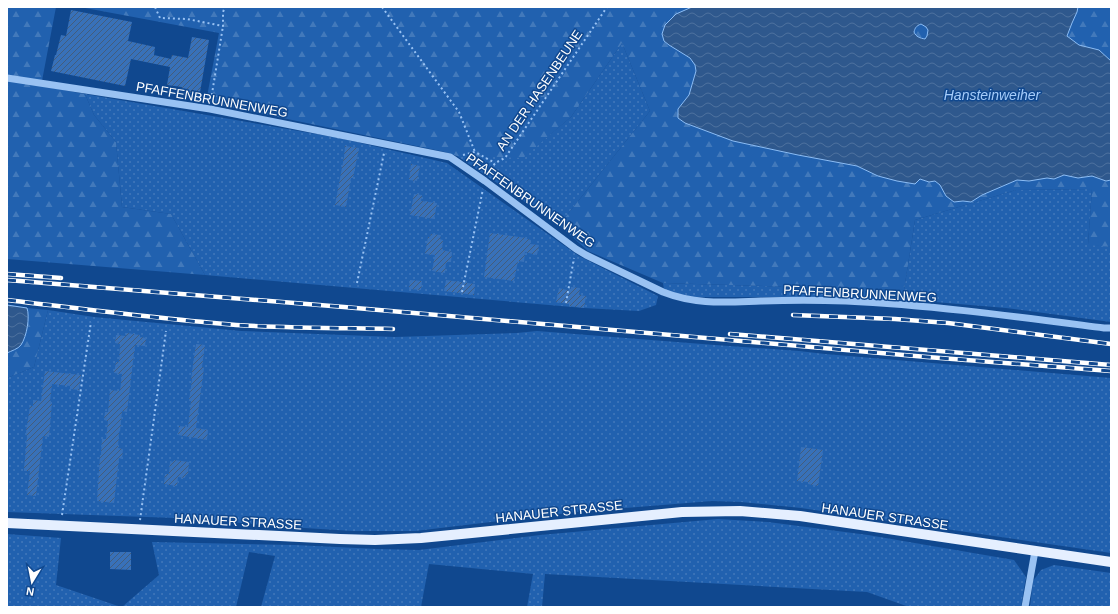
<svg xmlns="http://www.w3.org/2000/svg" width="1118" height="614" font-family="Arial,sans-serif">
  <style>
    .green { fill: url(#green-dots) }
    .forest { fill: url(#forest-firs) }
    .water { fill: url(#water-waves); stroke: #8bbdf6; fill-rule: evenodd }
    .building { fill: url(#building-hatch) }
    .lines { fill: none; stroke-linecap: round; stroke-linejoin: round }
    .path { stroke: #99c2f3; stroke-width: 2; stroke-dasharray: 2 3; stroke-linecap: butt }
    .minor { stroke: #99c2f3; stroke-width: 7 }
    .major { stroke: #e5efff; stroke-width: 10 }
    .rail-casing { stroke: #fff; stroke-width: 4.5 }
    .rail { stroke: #10488f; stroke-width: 3; stroke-dasharray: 9; stroke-linecap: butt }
    .labels { text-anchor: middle; stroke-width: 3; stroke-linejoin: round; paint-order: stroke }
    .street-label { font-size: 13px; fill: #fff; stroke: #10488f }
    .water-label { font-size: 14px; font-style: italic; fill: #a5ccfa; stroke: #10488f }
  </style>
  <defs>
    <pattern id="green-dots" width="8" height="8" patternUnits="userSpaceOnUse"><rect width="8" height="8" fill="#2161af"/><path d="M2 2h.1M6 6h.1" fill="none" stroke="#4279bb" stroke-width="1.8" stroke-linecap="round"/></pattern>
    <pattern id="forest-firs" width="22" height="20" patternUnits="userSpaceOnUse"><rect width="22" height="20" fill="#2161af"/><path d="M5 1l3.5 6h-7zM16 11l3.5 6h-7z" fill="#4279bb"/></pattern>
    <pattern id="water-waves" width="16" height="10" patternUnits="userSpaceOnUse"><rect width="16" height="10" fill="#2e588d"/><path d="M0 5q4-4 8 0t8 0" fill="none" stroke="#4d719e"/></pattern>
    <pattern id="building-hatch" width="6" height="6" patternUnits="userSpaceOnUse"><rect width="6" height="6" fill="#3871b9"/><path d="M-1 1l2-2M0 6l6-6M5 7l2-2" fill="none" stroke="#435d7d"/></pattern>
  </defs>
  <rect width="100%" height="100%" fill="#10488f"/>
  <!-- green -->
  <path class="green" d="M622,43L650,111L559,225L457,156L523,157L571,117Z
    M85,94L339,138L447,163L579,256L658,296L656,305L639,311L584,308L205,275L171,214L122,207L116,142L94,115Z
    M1092,189L1088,244L1111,247V322L1006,308L923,301L822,297H692L664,290L663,283L904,290L915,220L1016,190Z
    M48,310L94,317L241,331L395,337L517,333L537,331L715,345L799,351L825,354L1111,378V553L801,508L741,502L712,501L576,512L415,531H353L272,526L203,519L7,512V378L34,367Z
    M718,519L768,522L868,535L1014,560L1026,577L1021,607H909L867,592L545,574L542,607H527L533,574L429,564L421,607H261L275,556L249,552L236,607H122L159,575L152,542L295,545L377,549L419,550L540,535Z
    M7,534L61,538L56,585L121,607H7Z
    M1054,565L1111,573V607H1030L1033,581L1041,570Z"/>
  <!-- forest -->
  <path class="forest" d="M7,7H56L41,86L85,94L94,115L116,142L122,207L171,214L205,275L7,259Z
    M80,7H692L664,41L669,45L690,58L695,65L696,71L689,95L678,109L685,123L733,141L798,155L857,166L878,176L915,184L920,179L929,182L935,181L940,185L946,196L954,202L963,201L971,202L982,195L1017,180L1029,181L1047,178L1054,179L1064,175L1078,178L1092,176L1106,181L1111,180V247L1088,245L1092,189L1016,190L915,220L904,290L663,283L588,251L559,225L650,111L622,43L571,117L523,158L457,156L445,152L206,102L219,33Z
    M1078,7H1111V61L1099,50L1079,45L1067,36Z
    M921,24L926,27L928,30L927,36L925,39C920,38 916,37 914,32L915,28Z
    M27,308L48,310L34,367L7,378V353C11,351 18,348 21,345C27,336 30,318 27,308Z"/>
  <!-- water -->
  <path class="water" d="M692,7H1078L1077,12L1072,23L1067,36L1079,45L1099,50L1111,61V180L1106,181L1092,176L1078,178L1064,175L1054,179L1047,178L1029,181L1017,180L982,195L971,202L963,201L954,202L946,196L940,185L935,181L929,182L920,179L915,184L897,181L878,176L857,166L798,155L733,141L685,123L678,118V109L689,95L696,71L695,65L690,58L669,45L664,41L662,34L665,25L676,14ZM921,24L926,27L928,30L927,36L925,39C920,38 916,37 914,32C915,28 916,26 921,24Z
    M7,305L27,308C30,317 27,336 21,345C18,349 11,351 7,353Z"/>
  <!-- building -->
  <path class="building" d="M71,10L132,22L128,41L155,47L154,55L171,59L172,55L188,58L192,37L209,40L199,98L181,95L182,87L167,85L170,67L131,59L125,86L51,71L55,55H56L61,35L66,36Z
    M345,146L359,148L353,178H351L346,207L335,205L344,157Z
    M411,164L420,166L417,181L409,180Z
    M414,194L422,195L421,201L437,203L434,219L410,215Z
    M490,233L527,238V239L531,240L530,244L539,245L537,255L525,252L524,262L518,261L514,281L484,277Z
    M431,234L441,235L440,239L443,240L442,250L452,252L451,262H446L445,273L432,271L435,255L425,254L428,237H430Z
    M410,280L422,281L421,290L409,289Z
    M446,280L475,284L474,295L444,291Z
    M571,287L580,288L579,295L586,296L584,308L569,306V304L556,302L559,288L571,291Z
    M127,333L140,335V337L146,338L145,346L135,345L127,412L122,411L120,432L119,431L118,448L123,449L122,459L119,458L114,503L97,501L100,455H101L102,439H106L108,421L104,420L105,412H108L110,390L120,391L122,374L114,373L116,362H119L120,344L115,343L116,335L126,336Z
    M196,344L205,345L202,367L204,368L201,390L196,428L208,430L207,440L178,435L179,426L188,427L191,401H189L192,379H191Z
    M45,371L81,375L79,390L70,389V386L52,384L50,402H52L49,437L43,436L36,496L27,495L30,471H24V469L27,437L26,432L30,406H33V400L41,401Z
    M801,447L823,450L818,486L808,484V482L797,481Z
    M174,460L189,462L188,474H186L185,478L178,477L177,486L164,484L165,474H169L170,461L174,462Z
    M110,552H131V570L110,569Z"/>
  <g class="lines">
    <!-- path -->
    <path class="path" d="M155,7L160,18L187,19L223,26V12L225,7
      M382,7L459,112L475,152
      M211,100L223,26
      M463,155L475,152L495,163
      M489,174L495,163L505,158L607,7
      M357,283L384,153
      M462,292L483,189
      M566,303L574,258
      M62,515L91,322
      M140,520L166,331"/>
    <!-- minor -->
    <path class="minor" d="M7,78L210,109L450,157L485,181L576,249L586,255L663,292C696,305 726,302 761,301C789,300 818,300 846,301C932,305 1019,317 1104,328H1111
      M1025,607L1035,551"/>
    <!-- major -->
    <path class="major" d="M7,523L340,539L375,540L421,538L682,512L740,511L800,516L1111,562"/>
    <defs>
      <path id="rail" d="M7,274L61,278
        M7,280L344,307L927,357L1111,371
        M7,300C83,309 159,319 236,325C288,328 341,328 393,329
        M793,315L895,319L948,323L1111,344
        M730,334L1111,365"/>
    </defs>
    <!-- rail casing -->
    <use href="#rail" class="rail-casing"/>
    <!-- rail -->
    <use href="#rail" class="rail"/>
  </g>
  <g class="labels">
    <!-- street labels -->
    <g class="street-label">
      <text transform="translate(539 90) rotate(-56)" y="5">AN DER HASENBEUNE</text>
      <text transform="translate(212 99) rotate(10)" y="5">PFAFFENBRUNNENWEG</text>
      <text transform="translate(531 200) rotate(35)" y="5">PFAFFENBRUNNENWEG</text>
      <text transform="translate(860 293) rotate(3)" y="5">PFAFFENBRUNNENWEG</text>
      <text transform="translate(559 511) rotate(-6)" y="5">HANAUER STRASSE</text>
      <text transform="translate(885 516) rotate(8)" y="5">HANAUER STRASSE</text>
      <text transform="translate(238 521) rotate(3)" y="5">HANAUER STRASSE</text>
    </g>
    <!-- water labels -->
    <g class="water-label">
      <text x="992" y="100">Hansteinweiher</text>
    </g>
  </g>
  <!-- border -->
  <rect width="1118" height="614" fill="none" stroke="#ffffff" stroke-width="16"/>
  <!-- north arrow -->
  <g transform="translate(32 582) rotate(190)" stroke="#10488f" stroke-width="3" paint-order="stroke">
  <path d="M0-3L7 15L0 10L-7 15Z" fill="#ffffff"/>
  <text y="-6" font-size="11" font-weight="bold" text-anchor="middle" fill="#ffffff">N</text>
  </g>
</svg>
